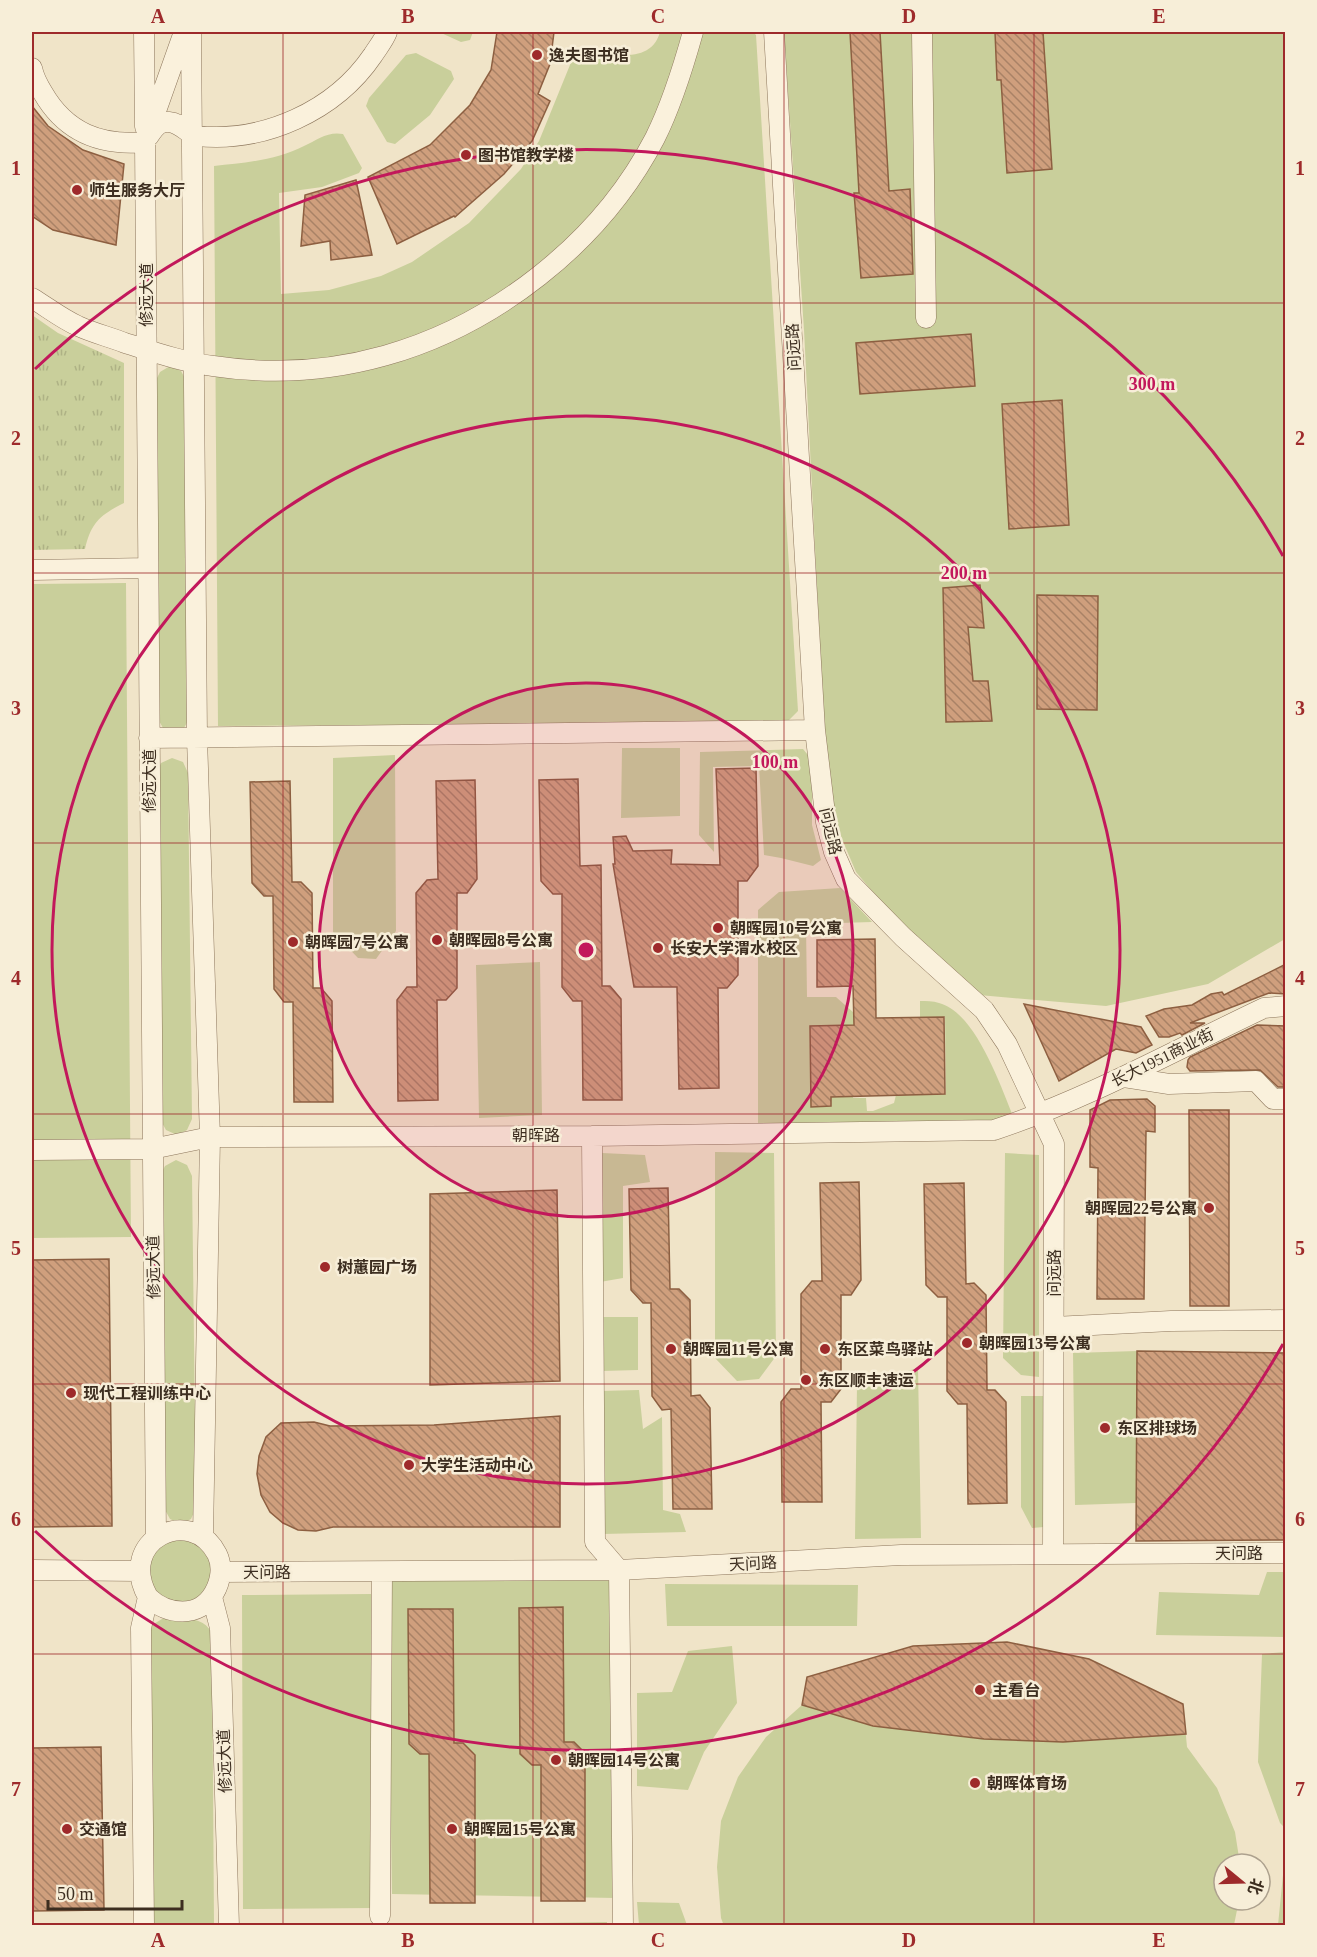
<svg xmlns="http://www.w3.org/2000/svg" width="1317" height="1957" font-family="'Times New Roman','Noto Sans SC',serif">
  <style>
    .green { fill: #c9cf9b }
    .park { fill: url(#park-tufts) }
    .building { fill: url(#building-back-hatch); stroke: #8d5f41; stroke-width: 1.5 }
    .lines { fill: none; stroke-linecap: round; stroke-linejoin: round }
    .street-casing { stroke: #8d765c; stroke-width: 21 }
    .street { stroke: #faf1dc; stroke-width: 20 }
    .grid { fill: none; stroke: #9e2a2b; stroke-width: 1.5; stroke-opacity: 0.55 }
    .ring { fill: none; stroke: #c2185b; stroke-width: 3 }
    .poi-dot { fill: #9e2a2b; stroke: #f7eed8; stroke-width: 2 }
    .labels { text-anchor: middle; stroke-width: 5; stroke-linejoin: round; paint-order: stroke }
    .poi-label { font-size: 16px; font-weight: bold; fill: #3d2e20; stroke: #f7eed8; text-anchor: start }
    .street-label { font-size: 16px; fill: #3d2e20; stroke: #f7eed8 }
    .centre { fill: #c2185b; stroke: #f7eed8; stroke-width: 3 }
    .ring-label { font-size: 18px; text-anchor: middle; font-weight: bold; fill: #c2185b; stroke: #f7eed8; stroke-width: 5; stroke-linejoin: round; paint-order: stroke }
    .neatline { fill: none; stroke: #9e2a2b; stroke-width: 2 }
    .grid-label { font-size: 20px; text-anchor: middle; font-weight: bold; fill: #9e2a2b }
  </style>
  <defs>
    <pattern id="park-tufts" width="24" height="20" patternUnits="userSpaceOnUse" patternTransform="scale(1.5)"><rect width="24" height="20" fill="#c9cf9b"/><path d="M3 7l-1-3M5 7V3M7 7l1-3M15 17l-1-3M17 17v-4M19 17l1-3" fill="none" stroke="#aeb285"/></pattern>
    <pattern id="building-back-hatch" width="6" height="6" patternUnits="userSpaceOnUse" patternTransform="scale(1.5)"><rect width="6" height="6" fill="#cf9f7d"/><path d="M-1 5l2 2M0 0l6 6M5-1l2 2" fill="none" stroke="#a98266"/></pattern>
  </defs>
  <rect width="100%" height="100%" fill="#f0e4c8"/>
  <!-- green -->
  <path class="green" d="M439,32H473L470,40L461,42Z
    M660,32H753L756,35L798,711L787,722L218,726L214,166C244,163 277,160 304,146C317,140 328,131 343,134L362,168L359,173L322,187L279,193L281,294L329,290L381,276L412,262L469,223L521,169L539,141L572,60C599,46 649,71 660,32Z
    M784,32H1285V939L1208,984L1106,1006L979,995L898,922L856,872L833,818L825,747L804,330Z
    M416,53L451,71L454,79L430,115L395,144L387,142L366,106L369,98L406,55Z
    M170,366L181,371L187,382L190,717L184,728H163L157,717L155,382L160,372Z
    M126,583L131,1237L32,1238V584Z
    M622,748H680V816L621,818Z
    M803,749L812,760V825L821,860L813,866L781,858L764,855L759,766L713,767L714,852L699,835L700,752Z
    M395,755L396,931L376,959L358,958L333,932V758Z
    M172,758L183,762L188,773L192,1119L187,1130L177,1135L166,1130L160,1119L156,774L161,763Z
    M840,888L872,922L806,924L807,997H836L854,1013L853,1098H866L867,1111H873L894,1103L896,1095L946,1094L945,1017H920V1001C926,1001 933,1001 939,1003C975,1012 1000,1084 1013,1116L995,1124H758V910L779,892Z
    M540,962L542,1115L479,1118L476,965Z
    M715,1152L774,1153L776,1356L759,1379L737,1381L715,1358Z
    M602,1153L645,1155L650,1182L623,1186V1278L600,1282Z
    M1005,1153L1039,1155V1377L1021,1375L1003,1358Z
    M176,1160L187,1165L192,1176L196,1508L191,1519L181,1524L170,1519L164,1508L160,1176L165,1166Z
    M600,1317H638V1370L602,1371Z
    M1137,1351L1136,1503L1075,1505L1073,1353Z
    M918,1368L921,1538L855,1539L857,1385Z
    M639,1390L643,1429L662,1417L663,1510L680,1514L686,1532L603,1534L600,1391Z
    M1021,1396H1047L1044,1527L1032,1528L1021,1507Z
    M181,1538L197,1542L214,1566C213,1570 213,1576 212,1580C202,1618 139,1603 150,1563C155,1547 165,1542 181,1538Z
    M1267,1572H1285V1637L1156,1635L1159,1592L1259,1595Z
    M613,1579L615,1898L392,1894L387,1580Z
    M665,1584L858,1585L857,1626H667Z
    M371,1594L372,1908L243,1909L242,1595Z
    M162,1619C180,1619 202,1614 212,1633L214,1925L151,1926L150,1635L152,1625Z
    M1007,1642L1088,1659L1183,1704L1187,1747L1217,1788L1235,1832L1240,1864H1224V1900H1239L1234,1925L724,1926L721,1918L717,1867L721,1821L738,1777L766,1737L802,1705L807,1677L913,1646Z
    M732,1646L737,1703L704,1752L688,1790L637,1786V1693L672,1692L688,1651Z
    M1285,1652H1286L1285,1828L1280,1823L1258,1762L1262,1654Z
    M1285,1855V1925H1278Z
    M637,1902L679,1903L687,1925H639Z
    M607,1922V1926L393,1925Z"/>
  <!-- park -->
  <path class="park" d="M32,315L58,333L124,363V503C100,515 91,523 85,549L32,550Z"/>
  <!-- building -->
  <path class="building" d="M497,32H554L550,64L538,94L550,101L532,141L504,174L455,217L454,216L397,244L368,177L430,145L470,105L491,70Z
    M850,32H880L889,191L910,189L913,274L861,278L854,193H859Z
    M995,32H1043L1052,169L1007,173L1001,80H997Z
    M32,106L48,126L83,150L124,164L116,245L53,230L32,216Z
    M356,180L372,255L331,260L330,241L301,246L305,195Z
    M971,334L975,386L860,394L856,343Z
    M1062,400L1069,525L1009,529L1002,404Z
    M980,585L984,628L968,627L973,681H988L992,721L946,722L943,588Z
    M1037,595L1098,596L1097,710L1037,709Z
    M756,768L758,866L747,881H738V975L727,988H718L719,1088L679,1089L677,987H634L613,864H615L613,837L626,836L633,851L672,850L671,864L720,865L716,769Z
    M578,779L580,866L601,865L602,986H610L621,999L622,1100H583L582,1001H573L562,987V894H553L541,881L539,780Z
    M475,780L477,879L467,893H457V988L446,1000H437L438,1100L398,1101L397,1000L407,987H417L416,893L427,880L438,879L436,781Z
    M290,781L292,882H301L312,893L313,988H321L332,1001L333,1102H294L293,1002H284L274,989L273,896H264L252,883L250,782Z
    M875,939L876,1018L944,1017L945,1094L831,1097V1106L811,1107L810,1026L854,1025L853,986L817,987V940Z
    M1286,964V994L1269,993L1190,1023H1205L1182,1035L1180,1033L1169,1037H1159L1146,1016L1164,1009L1192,1005L1211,994L1222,992L1224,995Z
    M1024,1004L1141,1027L1152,1045L1136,1053L1116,1049L1059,1081Z
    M1257,1025L1286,1026V1087H1278L1260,1070L1190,1071L1187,1067L1188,1060L1190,1057Z
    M1147,1099L1155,1106V1132L1146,1131L1144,1299H1097L1098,1168L1090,1167V1110L1110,1100Z
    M1189,1110H1229V1306H1190Z
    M859,1182L861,1280L851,1295H841V1389L831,1402H821L822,1502H782L781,1402L791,1389H801V1294L812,1281H822L820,1183Z
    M964,1183L966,1284L974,1283L986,1295L987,1390H995L1006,1402L1007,1503L968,1504L967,1404H958L947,1391V1297H938L926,1285L924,1184Z
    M668,1188L670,1289H679L690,1300L691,1396L700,1395L710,1408L712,1509H673L671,1409L662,1410L652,1396L651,1303H643L631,1290L629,1189Z
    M557,1190L560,1381L430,1385V1194Z
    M109,1259L112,1526L32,1527V1260Z
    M1137,1351L1286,1353V1540L1136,1541Z
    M560,1416V1527H333L316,1531L298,1530L283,1523L270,1512L261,1495L257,1474L259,1456L266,1437L281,1423L314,1422L330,1426L434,1425Z
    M563,1607L564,1742H574L585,1753V1901H541V1765H532L520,1754L519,1608Z
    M408,1609H453L454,1743H463L475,1755V1903H430L429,1754H420L409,1744Z
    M1007,1642L1089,1659L1183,1704L1186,1734L1063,1742L984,1739L873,1726L802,1705L807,1677L913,1646Z
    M101,1747L104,1910L32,1911V1748Z"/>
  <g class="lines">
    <defs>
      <path id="street" d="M144,32L145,127
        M191,32L197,738L210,1137L203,1537
        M774,32L815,730L826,822L834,852L846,879L903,937L984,1010L1007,1044L1054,1144L1053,1553
        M922,32L926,318
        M32,68C34,78 38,85 43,93C66,133 101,146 145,142
        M148,137C154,129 158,121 169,122C182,123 188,135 197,136C264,143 335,111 373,55C378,47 384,40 387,32
        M32,298C47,307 62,319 78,326C93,333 110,337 125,343C154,352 183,362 213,366C332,384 445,350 539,276C586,239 627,192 655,138C672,104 683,68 693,32
        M32,570L148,568
        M149,738L815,730
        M1124,1077L1169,1084L1256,1081L1273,1099H1286
        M592,1136L595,1542L619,1570L623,1926
        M32,1150L152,1149L210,1137L592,1136L994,1130C1088,1099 1175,1050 1264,1008L1286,1006
        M1054,1327L1171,1321L1286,1320
        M156,1538L145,142L184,32
        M32,1570L139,1571
        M221,1572L619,1570L901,1555L1286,1553
        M212,1597L220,1628L229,1926
        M380,1916L382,1572
        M144,1926L141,1628L148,1597C116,1540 191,1504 217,1554C223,1566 221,1581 214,1593C199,1619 167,1615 148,1597"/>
    </defs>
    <!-- street casing -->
    <use href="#street" class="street-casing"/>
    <!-- street -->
    <use href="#street" class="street"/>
  </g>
  <!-- grid -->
  <path class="grid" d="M283,32V1926M533,32V1926M784,32V1926M1034,32V1926M32,303H1286M32,573H1286M32,843H1286M32,1114H1286M32,1384H1286M32,1654H1286"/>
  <!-- distance rings -->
  <circle cx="586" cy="950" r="267" fill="#c2185b" fill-opacity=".12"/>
  <g class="ring">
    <circle cx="586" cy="950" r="267"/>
    <circle cx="586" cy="950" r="534"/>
    <path d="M1283 1344A801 801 0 0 1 35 1531M35 369A801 801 0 0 1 1283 556"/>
  </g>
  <!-- markers -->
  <g class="poi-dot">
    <circle cx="537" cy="55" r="6"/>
    <circle cx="466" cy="155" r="6"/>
    <circle cx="77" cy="190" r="6"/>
    <circle cx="718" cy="928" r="6"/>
    <circle cx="437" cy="940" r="6"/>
    <circle cx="293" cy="942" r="6"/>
    <circle cx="658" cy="948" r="6"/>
    <circle cx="1209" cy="1208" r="6"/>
    <circle cx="325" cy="1267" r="6"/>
    <circle cx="967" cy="1343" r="6"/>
    <circle cx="671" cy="1349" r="6"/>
    <circle cx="825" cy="1349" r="6"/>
    <circle cx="806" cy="1380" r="6"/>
    <circle cx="71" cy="1393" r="6"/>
    <circle cx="1105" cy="1428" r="6"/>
    <circle cx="409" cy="1465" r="6"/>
    <circle cx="980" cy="1690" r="6"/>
    <circle cx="556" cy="1760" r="6"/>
    <circle cx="975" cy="1783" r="6"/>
    <circle cx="67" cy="1829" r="6"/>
    <circle cx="452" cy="1829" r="6"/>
  </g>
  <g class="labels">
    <!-- poi labels -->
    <g class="poi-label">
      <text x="549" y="61">逸夫图书馆</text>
      <text x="478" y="161">图书馆教学楼</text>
      <text x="89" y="196">师生服务大厅</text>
      <text x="730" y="934">朝晖园10号公寓</text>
      <text x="449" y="946">朝晖园8号公寓</text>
      <text x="305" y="948">朝晖园7号公寓</text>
      <text x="670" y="954">长安大学渭水校区</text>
      <text x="1197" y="1214" text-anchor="end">朝晖园22号公寓</text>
      <text x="337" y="1273">树蕙园广场</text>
      <text x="979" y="1349">朝晖园13号公寓</text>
      <text x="683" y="1355">朝晖园11号公寓</text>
      <text x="837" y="1355">东区菜鸟驿站</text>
      <text x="818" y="1386">东区顺丰速运</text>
      <text x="83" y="1399">现代工程训练中心</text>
      <text x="1117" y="1434">东区排球场</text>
      <text x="421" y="1471">大学生活动中心</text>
      <text x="992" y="1696">主看台</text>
      <text x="568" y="1766">朝晖园14号公寓</text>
      <text x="987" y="1789">朝晖体育场</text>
      <text x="79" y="1835">交通馆</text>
      <text x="464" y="1835">朝晖园15号公寓</text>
    </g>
    <!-- street labels -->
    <g class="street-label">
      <text transform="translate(146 295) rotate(-90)" y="6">修远大道</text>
      <text transform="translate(793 347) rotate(-93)" y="6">问远路</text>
      <text transform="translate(149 781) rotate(-90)" y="6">修远大道</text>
      <text transform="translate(831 831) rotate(77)" y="6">问远路</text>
      <text transform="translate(1162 1057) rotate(-26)" y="6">长大1951商业街</text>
      <text x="536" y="1141">朝晖路</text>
      <text transform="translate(153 1267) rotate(-91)" y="6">修远大道</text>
      <text transform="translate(1054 1273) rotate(-90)" y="6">问远路</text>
      <text x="1239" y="1559">天问路</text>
      <text transform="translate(753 1563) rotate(-3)" y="6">天问路</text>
      <text x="267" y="1578">天问路</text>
      <text transform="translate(224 1761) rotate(-92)" y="6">修远大道</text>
    </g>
  </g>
  <circle cx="586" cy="950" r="9" class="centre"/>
  <g class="ring-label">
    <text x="1152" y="390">300 m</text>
    <text x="964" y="579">200 m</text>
    <text x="775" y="768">100 m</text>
  </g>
  <!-- border -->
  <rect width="1317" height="1957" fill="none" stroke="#f7eed8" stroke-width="66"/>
  <!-- north arrow -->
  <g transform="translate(1242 1882) rotate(109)"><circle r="28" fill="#f7eed8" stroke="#ada18e" stroke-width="1.5"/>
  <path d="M0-4.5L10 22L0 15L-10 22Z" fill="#9e2a2b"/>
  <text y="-9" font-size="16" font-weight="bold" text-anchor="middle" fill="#3d2e20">北</text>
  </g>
  <!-- scale -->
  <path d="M48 1900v9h134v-9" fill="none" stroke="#3d2e20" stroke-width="3"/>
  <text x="57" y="1900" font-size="18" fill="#3d2e20" stroke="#f7eed8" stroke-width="4.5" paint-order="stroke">50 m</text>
  <rect x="33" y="33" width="1251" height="1891" class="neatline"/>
  <g class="grid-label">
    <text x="158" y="23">A</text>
    <text x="408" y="23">B</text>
    <text x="658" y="23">C</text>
    <text x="909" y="23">D</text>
    <text x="1159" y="23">E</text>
    <text x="16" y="175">1</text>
    <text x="1300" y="175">1</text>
    <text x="16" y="445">2</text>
    <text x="1300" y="445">2</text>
    <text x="16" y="715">3</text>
    <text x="1300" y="715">3</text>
    <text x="16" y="985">4</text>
    <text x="1300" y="985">4</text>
    <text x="16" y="1255">5</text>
    <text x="1300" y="1255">5</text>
    <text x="16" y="1526">6</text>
    <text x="1300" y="1526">6</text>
    <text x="16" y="1796">7</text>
    <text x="1300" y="1796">7</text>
    <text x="158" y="1947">A</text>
    <text x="408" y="1947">B</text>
    <text x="658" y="1947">C</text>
    <text x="909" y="1947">D</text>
    <text x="1159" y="1947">E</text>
  </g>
</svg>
